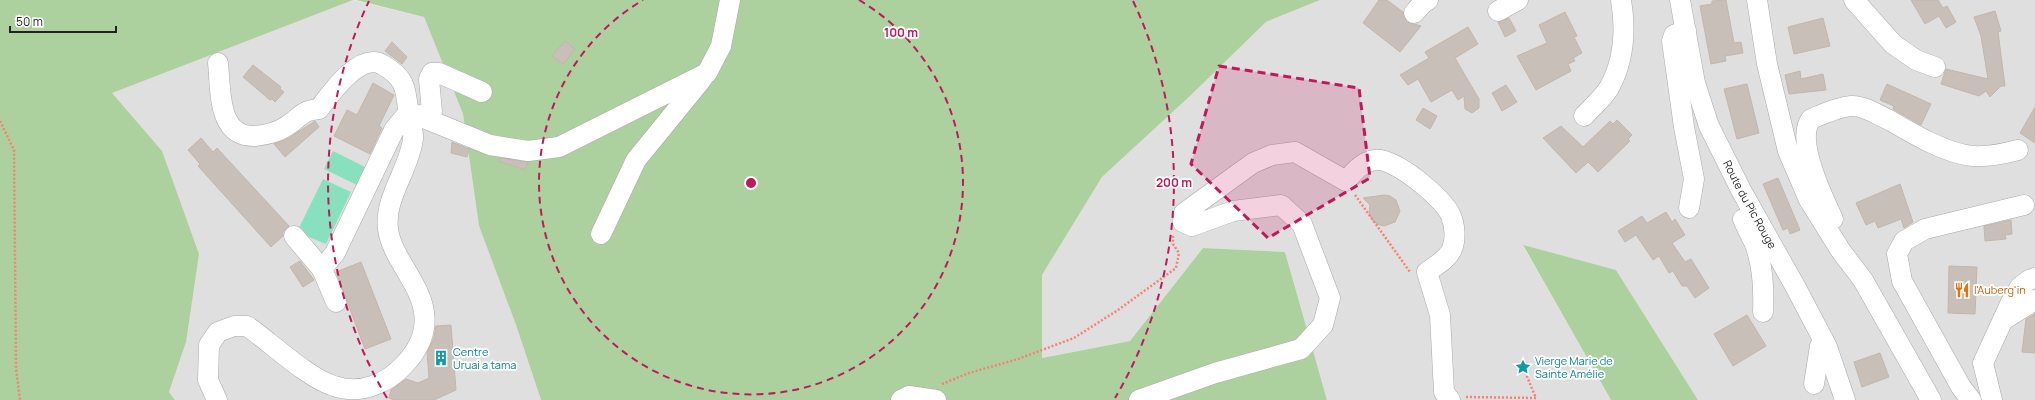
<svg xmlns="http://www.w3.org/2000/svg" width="2035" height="400" font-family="Manrope,sans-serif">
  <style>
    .residential { fill: #e0dfdf }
    .forest { fill: #add19e }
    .pitch { fill: #88e0be }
    .building { fill: #c7bfb8; stroke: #c4b6ab }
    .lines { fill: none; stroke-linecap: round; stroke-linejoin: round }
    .minor-casing { stroke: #a9a9a9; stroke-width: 21 }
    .path { stroke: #fa8072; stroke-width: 2.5; stroke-dasharray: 2 2; stroke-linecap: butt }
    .minor { stroke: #fff; stroke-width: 20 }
    .marked { fill: #c2185b; fill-opacity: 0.2; stroke: #c2185b; stroke-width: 3; stroke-dasharray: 8 5; stroke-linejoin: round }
    .ring { fill: none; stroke: #c2185b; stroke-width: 2; stroke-dasharray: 7 5 }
    .labels { text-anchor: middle; stroke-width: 3.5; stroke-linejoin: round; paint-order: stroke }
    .street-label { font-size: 11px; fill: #222; stroke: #fff }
    .food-label { font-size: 11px; fill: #c56008; stroke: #fff; text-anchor: start }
    .culture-label { font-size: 11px; fill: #0d838f; stroke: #fff; text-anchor: start }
    .centre { fill: #c2185b; stroke: #fff; stroke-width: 2 }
    .ring-label { font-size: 12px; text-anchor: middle; font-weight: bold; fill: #c2185b; stroke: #fff; stroke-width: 3.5; stroke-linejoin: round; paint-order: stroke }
  </style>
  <rect width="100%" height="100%" fill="#f2efe9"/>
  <!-- residential -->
  <path class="residential" d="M353,0L424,17L463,114L479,226L516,325L541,400H175L169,392L186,342L111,93Z
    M1320,0H2035V400H1698L1616,270L1523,246L1611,400H1327L1285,252L1203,248L1130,341L1042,358V275L1102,177L1190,96L1266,22Z"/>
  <!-- forest -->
  <path class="forest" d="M0,0H353L112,93L162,151L199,254L186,342L169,392L175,400H0Z
    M356,0H1320L1266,22L1190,96L1102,177L1042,275V358L1130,341L1203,248L1285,252L1327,400H541L516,325L479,226L463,114L424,17Z
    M1523,245L1616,270L1698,400H1611Z"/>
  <!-- pitch -->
  <path class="pitch" d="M333,151L365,167L357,185L324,169Z
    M323,179L351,192L326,244L297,232Z"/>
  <!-- building -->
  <path class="building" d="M1379,0H1387L1403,12L1407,22L1421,26L1400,52L1363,23Z
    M1726,0L1734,43L1741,42L1743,53L1725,56L1726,61L1711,64L1700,6L1712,4V1Z
    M1911,0H1938L1943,8L1947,6L1956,22L1946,28L1939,16L1925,24Z
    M1995,11L2001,31L1998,32L2005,86H2001L1990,97L1986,91L1979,96L1941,84L1946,69L1988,79L1981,36L1974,17Z
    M1565,12L1577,36L1574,37L1582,53L1573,58L1575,61L1568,64L1571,71L1536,90L1517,56L1547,43L1539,25Z
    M1509,18L1516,31L1505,37L1498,22Z
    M1823,18L1830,46L1794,54L1788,27Z
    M1468,27L1478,44L1455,58L1479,99V108L1472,113L1465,109L1464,96L1458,100L1452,90L1431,102L1418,79L1408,85L1400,75L1429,58L1425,52Z
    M565,41L575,49L563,64L552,56Z
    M392,42L407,57L402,64L385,51Z
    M253,65L281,87L280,89L284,92L275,102L272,99L270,100L243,77Z
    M1800,71L1801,79L1823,74L1826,90L1789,94L1785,75Z
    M373,83L394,95L379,126L382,128L370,154L334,136L347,110L357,115Z
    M1747,84L1759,133L1737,139L1724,89Z
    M1887,84L1931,104L1921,125L1893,109L1894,106L1880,100Z
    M1506,85L1517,102L1502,111L1492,93Z
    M2035,107V143L2020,133Z
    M1423,108L1437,116L1430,129L1416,120Z
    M1617,120L1632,135L1628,139L1630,141L1598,172L1588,162L1576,173L1543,138L1561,126L1583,147L1610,121L1613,124Z
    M315,121L319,127L285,157L274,144L289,138Z
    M201,138L213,152L217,148L289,226L283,232V236L271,247L198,166L200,164L188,150Z
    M452,142L469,149L467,157L451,153Z
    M499,158L528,162L525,170L498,161Z
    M1778,178L1800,230L1790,234L1788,228L1783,230L1763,184Z
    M1900,184L1913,222L1904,228L1901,219L1878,228L1875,221L1866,225L1856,203Z
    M1384,195L1390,196L1396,200L1400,211L1395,222L1384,226L1377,224L1372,220L1369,213L1370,205L1363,198Z
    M1666,212L1672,222L1675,219L1685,235L1672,243L1685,262L1691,259L1709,288L1695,298L1687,286H1682L1673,271L1669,273L1659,256L1653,260L1636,235L1625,242L1618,231L1642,216L1647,223Z
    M2011,220L2012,234L2005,235L2006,239L1985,241L1984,226Z
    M300,261L314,280L303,287L290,267Z
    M361,262L391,339L365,349L336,272Z
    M1949,266L1977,267L1975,314L1948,313Z
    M2035,314V353L2022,352L2026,319Z
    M1747,315L1766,346L1733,366L1714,334Z
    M451,325L456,390L434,400H394L389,398L391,390L406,379L418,383L429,378L427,352L434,338L436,326Z
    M1880,353L1889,377L1862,387L1854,362Z"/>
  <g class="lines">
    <defs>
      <g id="minor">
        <path id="s1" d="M1680,0L1695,83L1709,126L1742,192L1795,286L1827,347L1845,400"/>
        <path d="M1757,0L1767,64L1788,151L1809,200L1841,251L1863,280L1931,400"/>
        <path d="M1854,0L1893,44L1916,60L1935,67"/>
        <path d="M1498,11L1518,0"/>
        <path d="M1414,13L1422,4L1428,0"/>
        <path d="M1686,30L1674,35L1672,41L1684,127L1694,179L1689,208"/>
        <path d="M419,116L432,112L429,79L432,73H439L482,92"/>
        <path d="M1584,116C1592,107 1603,98 1609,88C1624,61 1626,30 1621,0"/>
        <path d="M1743,219C1746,227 1750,234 1754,242C1763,264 1764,287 1763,312"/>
        <path d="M1833,219C1823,198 1795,140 1811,119C1823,114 1838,107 1851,106C1864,105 1880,116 1891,121C1913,134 1947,154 1973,156C1988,157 2003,154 2018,150"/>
        <path d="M601,234L636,160L702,79"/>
        <path d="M294,236L322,269"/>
        <path d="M336,302L322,269L335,253L394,130L409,112L490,145L528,151L559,147L707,73L721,46L730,0"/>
        <path d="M2003,320L2035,300"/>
        <path d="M1814,384L1820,346L1824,341"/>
        <path d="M217,400L208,380L209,345L218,332L234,326H247C270,342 309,379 334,386C360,395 387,384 405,364C418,350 427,332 424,312C420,283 391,256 388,229C384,198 409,170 413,139C414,130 409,119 408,110C406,87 404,77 383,65C360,51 331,93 319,109C299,111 302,117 287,126C278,132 266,135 255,136C217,137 221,90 218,63"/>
        <path d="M901,400L909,396L936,400"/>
        <path d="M1139,400L1215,373L1301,349L1323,325L1330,298L1302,224L1281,205L1233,211L1192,226L1183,222L1184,213L1253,163L1272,155L1295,152L1346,181C1354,172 1361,162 1375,160C1394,157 1445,199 1451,216C1455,226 1456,239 1452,249C1448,259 1435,266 1427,272L1440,315L1444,392L1450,400"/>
        <path d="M1971,400L1961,387L1902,281L1897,254L1904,241L1925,229L2024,205"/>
        <path d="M1992,400L1983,363L2012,300L2020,287L2029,280L2035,278"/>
      </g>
    </defs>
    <!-- minor casing -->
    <use href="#minor" class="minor-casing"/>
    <!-- path -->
    <path class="path" d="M0,121L14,150L16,368L20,400
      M1355,195L1410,272
      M942,384L969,373L1018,359L1074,338L1118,310L1176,268L1179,253L1173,244V234
      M1466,397L1536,398L1523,367"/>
    <!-- minor -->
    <use href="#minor" class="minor"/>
  </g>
  <!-- marked area -->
  <path class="marked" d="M1219,66L1359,88L1370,178L1268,238L1191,164Z"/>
  <!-- distance rings -->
  <g class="ring">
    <path d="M859 0A212 212 0 1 1 643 0"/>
    <path d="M387 398A423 423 0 0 1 369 1M1133 1A423 423 0 0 1 1115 398"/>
  </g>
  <!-- icons -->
  <defs>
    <symbol id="restaurant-bare" viewBox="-9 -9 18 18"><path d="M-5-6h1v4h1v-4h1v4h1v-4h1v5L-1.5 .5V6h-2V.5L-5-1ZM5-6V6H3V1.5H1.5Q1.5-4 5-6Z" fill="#e8710a" stroke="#fff" stroke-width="2.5" paint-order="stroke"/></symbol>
    <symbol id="building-bare" viewBox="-9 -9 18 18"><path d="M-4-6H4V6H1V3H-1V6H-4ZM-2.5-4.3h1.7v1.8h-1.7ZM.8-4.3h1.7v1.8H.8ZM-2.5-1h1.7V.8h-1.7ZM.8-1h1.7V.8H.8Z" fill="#0f9aa8" stroke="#fff" stroke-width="2.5" paint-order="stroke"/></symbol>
    <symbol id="sight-bare" viewBox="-9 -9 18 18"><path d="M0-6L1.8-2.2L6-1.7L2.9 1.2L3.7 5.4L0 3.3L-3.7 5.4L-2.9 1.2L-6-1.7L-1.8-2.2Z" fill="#0f9aa8" stroke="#fff" stroke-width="2.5" paint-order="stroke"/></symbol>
  </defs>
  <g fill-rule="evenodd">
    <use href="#restaurant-bare" x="1951" y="279" width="22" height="22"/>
    <use href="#building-bare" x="430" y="347" width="22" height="22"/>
    <use href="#sight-bare" x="1512" y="356" width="22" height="22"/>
  </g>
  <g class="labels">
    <!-- street labels -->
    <g class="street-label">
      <text dy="4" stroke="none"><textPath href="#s1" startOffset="218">Route du Pic Rouge</textPath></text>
    </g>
    <!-- food labels -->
    <g class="food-label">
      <text x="1974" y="294">l'Auberg'in</text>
    </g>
    <!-- culture labels -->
    <g class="culture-label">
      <text x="453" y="356">Centre<tspan x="453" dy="13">Uruai a tama</tspan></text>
      <text x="1535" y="365">Vierge Marie de<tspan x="1535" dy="13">Sainte Amélie</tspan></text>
    </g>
  </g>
  <circle cx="751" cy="183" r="6" class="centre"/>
  <g class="ring-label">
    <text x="901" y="37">100 m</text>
    <text x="1174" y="187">200 m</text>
  </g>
  <!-- scale -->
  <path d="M10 26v6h106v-6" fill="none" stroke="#222222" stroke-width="2"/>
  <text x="16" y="26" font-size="12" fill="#222222" stroke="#ffffff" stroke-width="3" paint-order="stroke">50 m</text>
</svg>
